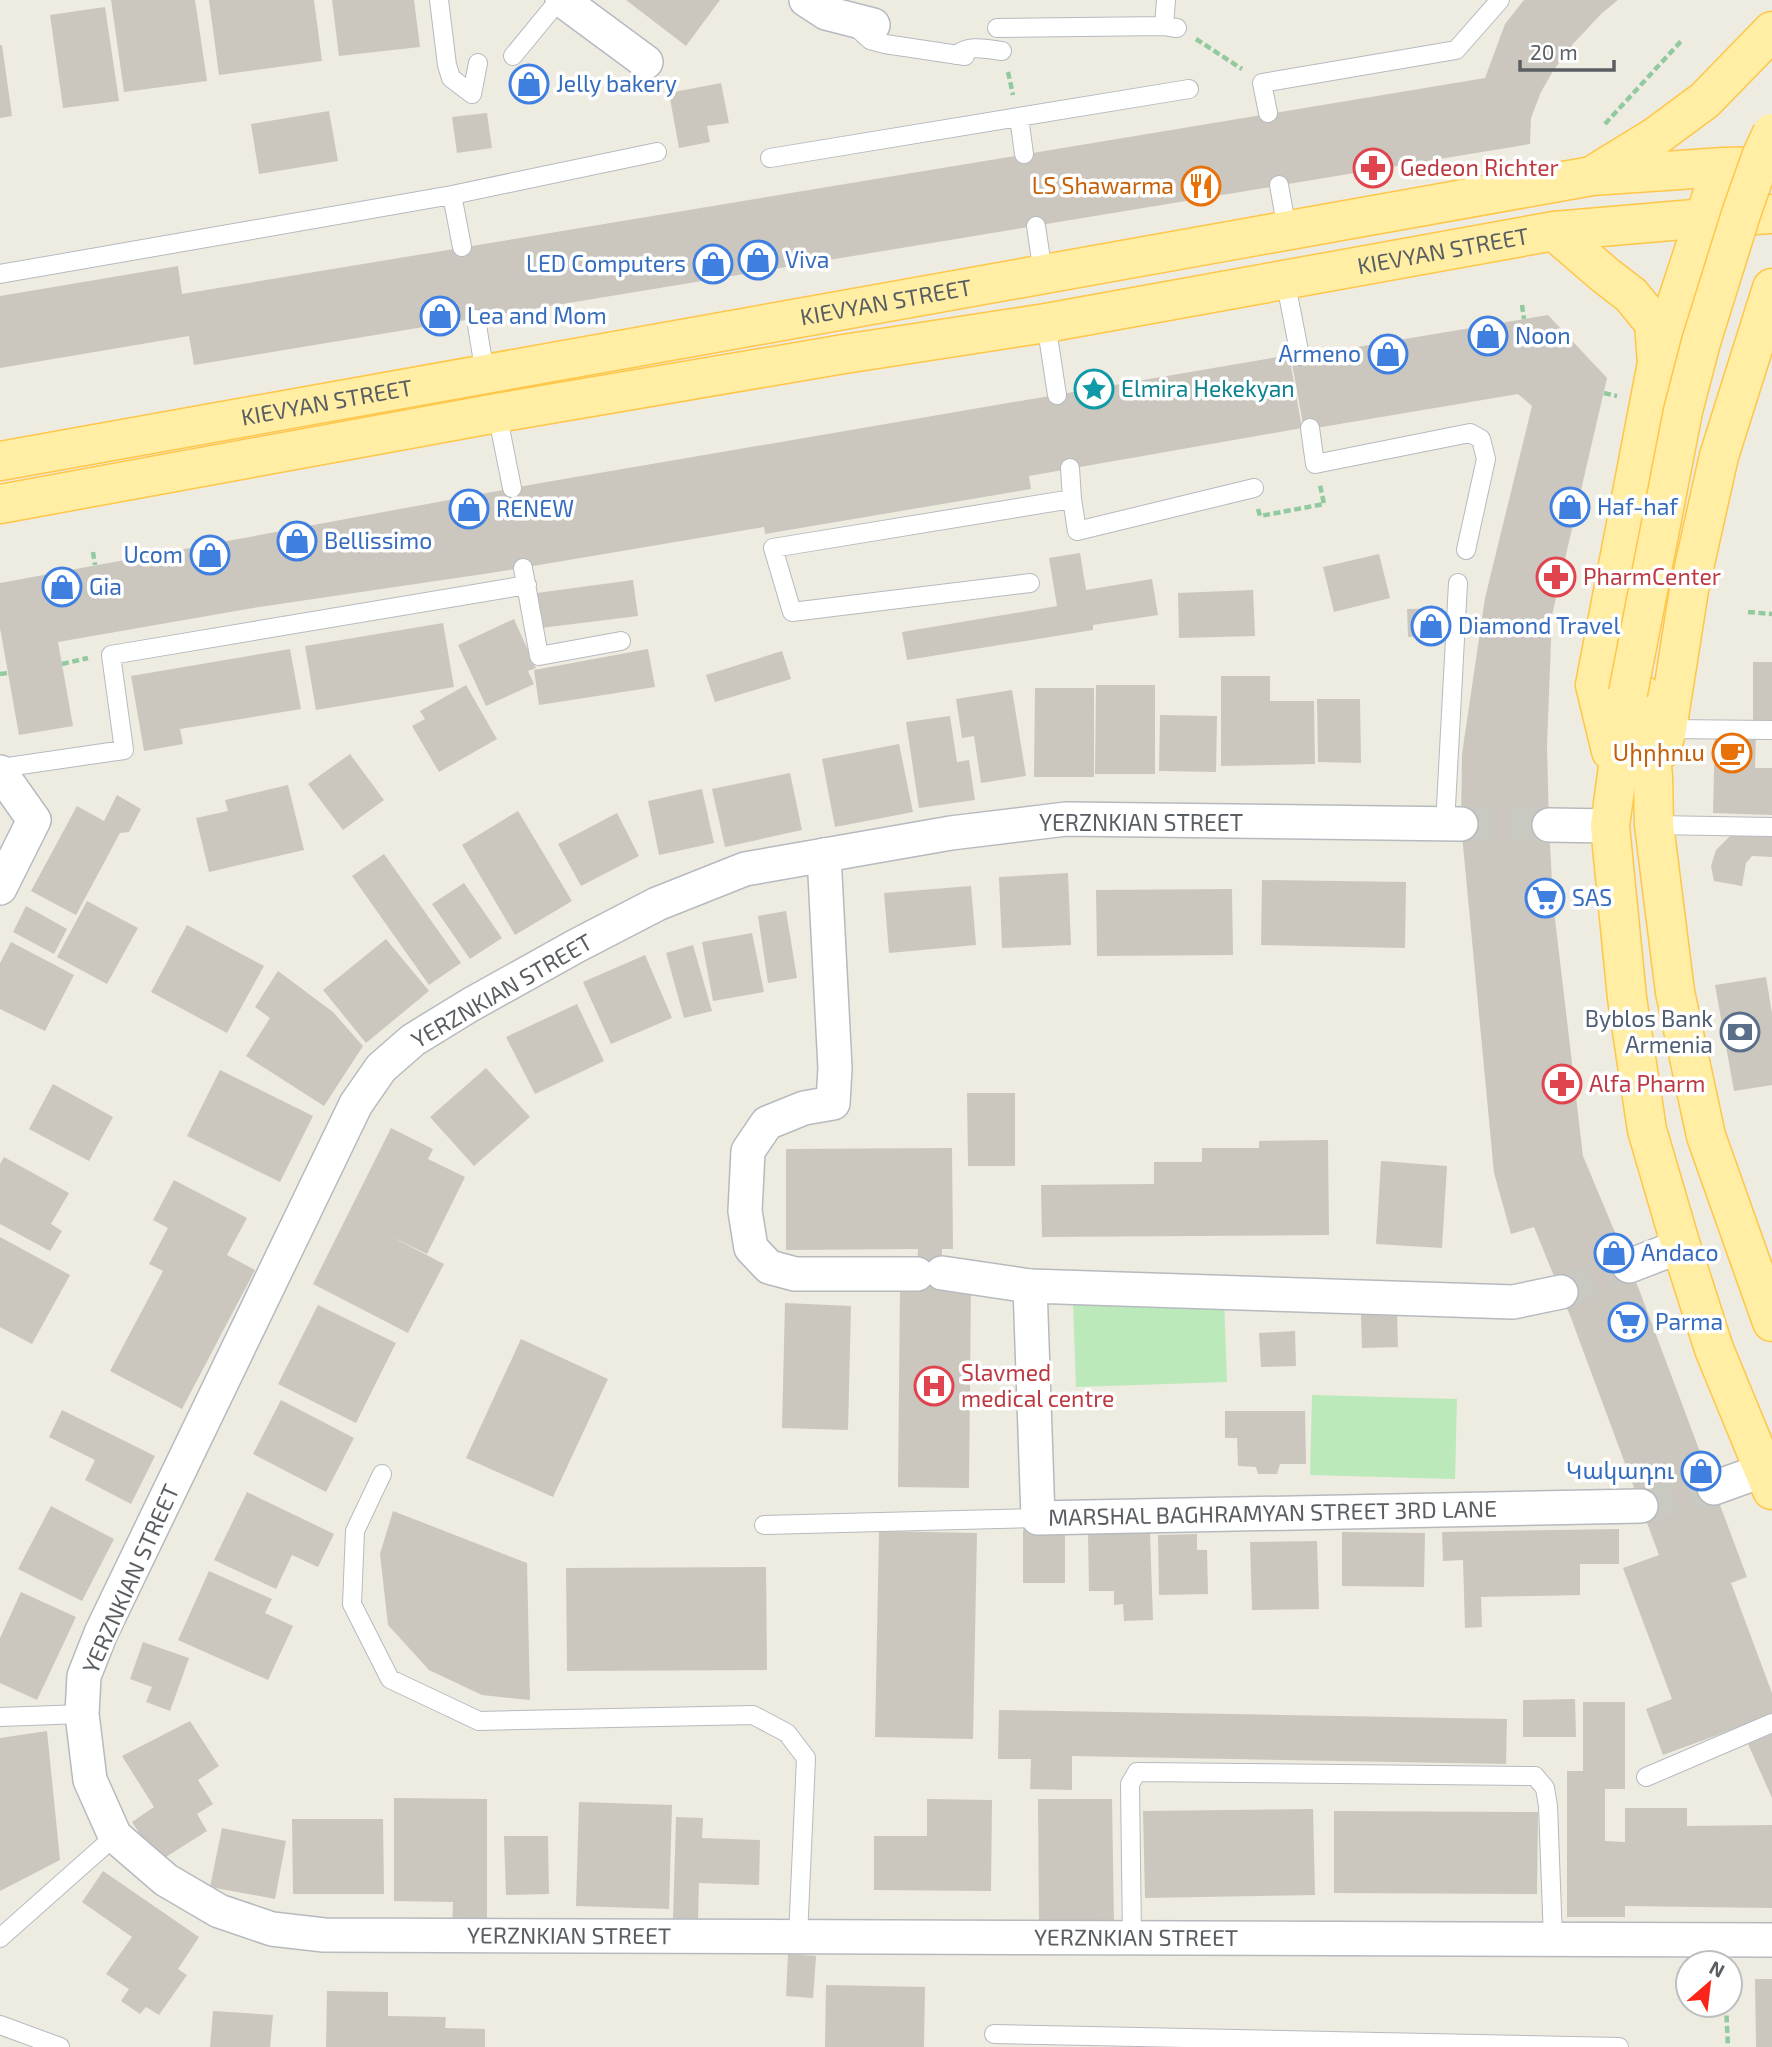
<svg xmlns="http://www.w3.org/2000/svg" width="1772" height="2047" font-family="'Exo 2','Noto Sans Armenian',sans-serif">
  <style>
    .green { fill: #bbe9ba }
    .building { fill: #cbc7bf }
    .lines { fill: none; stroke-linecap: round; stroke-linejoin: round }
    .minor-tunnel { stroke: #c9c8c1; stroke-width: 33; stroke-dasharray: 33 17; stroke-linecap: butt }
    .service-casing { stroke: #b6babf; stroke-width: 20 }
    .minor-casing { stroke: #b6babf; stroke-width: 36 }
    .primary-casing { stroke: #ffc648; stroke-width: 41 }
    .path { stroke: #92caa0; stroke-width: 4.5; stroke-dasharray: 7 3.5; stroke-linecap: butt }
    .service { stroke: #fff; stroke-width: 18 }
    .minor { stroke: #fff; stroke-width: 33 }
    .primary { stroke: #ffeea4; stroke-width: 38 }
    .primary-bridge-casing { stroke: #ffc648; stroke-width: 41; stroke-linecap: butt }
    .primary-bridge { stroke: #ffeea4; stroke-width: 38 }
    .labels { text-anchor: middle; stroke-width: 7; stroke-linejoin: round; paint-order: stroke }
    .shop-label { font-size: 23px; fill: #366cbe; stroke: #fff; text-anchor: start }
    .health-label { font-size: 23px; fill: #be3a42; stroke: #fff; text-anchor: start }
    .food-label { font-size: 23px; fill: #c56008; stroke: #fff; text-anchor: end }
    .street-label { font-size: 23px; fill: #595e63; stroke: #fff }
    .culture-label { font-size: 23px; fill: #0d838f; stroke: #fff; text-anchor: start }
    .service-label { font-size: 23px; fill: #4e5e75; stroke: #fff; text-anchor: end }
  </style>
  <rect width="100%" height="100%" fill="#eeebe0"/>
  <!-- green -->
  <path class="green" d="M1224,1298L1227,1382L1076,1387L1073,1303Z
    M1312,1395L1457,1399L1455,1479L1310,1475Z"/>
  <!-- building -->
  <path class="building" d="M111,0H195L207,81L124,92Z
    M209,0H314L322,61L219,75Z
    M332,0H414L420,47L339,56Z
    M626,0H720L686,46Z
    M1524,0H1618L1601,14L1573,44L1553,71L1541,92L1531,118L1530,144L194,365L189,336L0,368V296L178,266L182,294L1485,78L1505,24Z
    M105,7L119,101L63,108L50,15Z
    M0,45H2L12,116L0,118Z
    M721,83L729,123L707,126L710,142L679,148L669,93Z
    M329,111L338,161L259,174L251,124Z
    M487,113L492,148L457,153L452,117Z
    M1548,315L1607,378L1552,615L1547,746L1549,825L1553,902L1583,1156L1640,1292L1747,1577L1731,1583L1772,1693V1715L1663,1755L1646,1709L1672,1699L1623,1568L1659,1555L1571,1318L1534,1227L1511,1234L1494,1173L1461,824L1462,754L1485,598L1532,406L1518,394L1304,430L1291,358Z
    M1289,355L1302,428L1029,476L1031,489L765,534L764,527L497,572L259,607L58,642L73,726L19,735L0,628V583L535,484Z
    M1080,553L1086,590L1152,579L1158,615L1093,625V630L907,660L902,632L1057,606L1049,558Z
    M1379,554L1390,598L1334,612L1323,567Z
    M633,580L638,616L541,628L537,593Z
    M1253,590L1255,636L1179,638L1178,593Z
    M1443,608L1445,635L1408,637L1407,609Z
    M514,619L536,668L528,671L534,684L486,706L458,645Z
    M443,623L454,687L316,710L305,646Z
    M290,649L301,709L180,729L183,744L144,751L131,676Z
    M648,649L655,687L539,705L534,670Z
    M782,651L791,679L715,702L706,675Z
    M1753,662H1772V723H1753Z
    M1221,676H1270V701H1314L1315,764L1221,766Z
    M466,685L497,739L439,772L412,726L425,719L420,711Z
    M1096,685H1155V774H1095Z
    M1035,688H1094V777H1034Z
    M1012,690L1026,776L981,783L974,736L962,738L956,699Z
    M1317,699H1360L1361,763L1318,762Z
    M1160,715L1217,716L1216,772L1159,771Z
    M950,716L957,762L969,760L975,800L919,808L906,722Z
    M1715,732L1756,733L1755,768H1772V815L1713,813Z
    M899,744L913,812L835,827L822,759Z
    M350,754L384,800L343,830L308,784Z
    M790,773L802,830L725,847L712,789Z
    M288,785L304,850L209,872L196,818L228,811L225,800Z
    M702,789L714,843L659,855L648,801Z
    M117,795L141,809L129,832L120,833L76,915L31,891L77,806L104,821Z
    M518,811L572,901L515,935L462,845Z
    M617,813L639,856L581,886L558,844Z
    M1731,835L1772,837V857L1752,856L1746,863L1742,886L1714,881L1711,866L1716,850Z
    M384,854L461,963L429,985L352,876Z
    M1068,873L1071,945L1002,948L999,877Z
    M1262,880L1406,882L1405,948L1261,945Z
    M464,883L502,938L470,959L432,904Z
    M971,886L976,945L889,953L884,893Z
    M1232,889L1233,955L1097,956L1096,890Z
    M87,901L138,928L107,984L57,957Z
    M26,906L67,929L54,954L13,932Z
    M786,911L797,978L768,983L758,916Z
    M187,925L264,966L227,1033L151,992Z
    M752,933L764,992L713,1001L702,942Z
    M386,939L429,991L366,1043L323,990Z
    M11,942L74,975L45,1031L0,1009V963Z
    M693,945L712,1011L684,1018L666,953Z
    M645,955L672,1018L611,1044L583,982Z
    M278,971L333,1012L363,1046L324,1106L246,1056L270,1018L255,1007Z
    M1766,977L1772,1013V1085L1734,1091L1715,985Z
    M577,1004L604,1061L535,1094L506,1037Z
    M486,1068L530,1117L474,1166L430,1117Z
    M220,1070L313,1116L280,1182L187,1136Z
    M53,1084L113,1117L89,1161L29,1129Z
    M967,1093H1015V1166H968Z
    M391,1128L433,1149L428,1159L465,1177L427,1254L388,1235L444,1264L408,1333L313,1284Z
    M1328,1140L1329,1235L1042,1237L1041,1185L1154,1184V1162H1202V1148H1259V1141Z
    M952,1148L953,1249H942L941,1285H971L969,1488L898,1487L900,1284L917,1274L918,1249L786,1250V1149Z
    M4,1157L69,1193L51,1224L62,1231L50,1251L0,1224V1164Z
    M1381,1161L1447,1166L1442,1248L1376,1244Z
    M174,1180L247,1218L227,1255L255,1270L182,1409L110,1371L163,1271L149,1264L168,1228L153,1220Z
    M0,1237L70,1275L32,1344L0,1327Z
    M785,1303L851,1306L848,1430L782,1428Z
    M318,1305L396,1343L356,1423L278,1384Z
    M1397,1312L1398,1347L1362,1348L1361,1314Z
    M1295,1331L1296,1366L1261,1367L1259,1333Z
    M521,1339L608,1379L553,1497L466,1458Z
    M281,1400L354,1438L326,1492L253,1454Z
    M62,1410L155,1456L131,1504L85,1480L95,1460L49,1437Z
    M1225,1411H1305L1306,1464H1280L1277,1474H1258L1256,1467L1238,1466L1237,1438H1225Z
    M247,1492L334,1534L318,1567L292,1555L276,1589L214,1560Z
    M51,1506L114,1539L82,1601L18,1569Z
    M393,1511L527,1563L530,1700L482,1695L429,1670L388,1625L380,1554Z
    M1619,1529V1564H1580V1595L1481,1597L1482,1627L1465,1628L1463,1560L1443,1561L1442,1532Z
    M1023,1530H1065V1583H1023Z
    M879,1531L977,1533L973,1739L875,1737Z
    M1342,1532L1425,1533L1424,1587L1342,1586Z
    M1150,1533L1153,1620L1124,1621L1123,1604L1114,1605V1591H1089L1088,1534Z
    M1197,1534V1550H1207L1208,1594L1159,1595L1158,1535Z
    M1317,1541L1319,1609L1252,1610L1250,1542Z
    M766,1567L767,1670L567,1671L566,1568Z
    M209,1571L272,1599L265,1613L293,1626L268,1680L178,1640Z
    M21,1592L76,1617L37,1700L0,1683V1638Z
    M143,1642L189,1658L170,1711L146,1702L152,1687L130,1679Z
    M1575,1699L1576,1737H1523V1700Z
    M1583,1702H1625V1789H1605V1841L1625,1842V1808H1687V1826L1772,1825V1908L1625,1906V1917H1567V1771H1583Z
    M999,1710L1507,1719L1506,1764L1072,1756V1790L1030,1789L1031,1759H998Z
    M190,1721L219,1766L198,1780L213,1804L197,1814L207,1831L158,1862L132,1822L154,1807L122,1756Z
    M47,1731L60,1860L0,1891V1738Z
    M1772,1734V1798L1748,1744Z
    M394,1798L487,1799V1927H452L453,1902L394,1901Z
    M927,1799L992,1800L991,1891L874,1890V1836H927Z
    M1038,1799H1112L1114,1925H1039Z
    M579,1802L672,1805L669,1909L576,1906Z
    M1313,1809L1315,1895L1145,1898L1143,1811Z
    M1334,1811L1538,1812L1537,1894L1334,1893Z
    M676,1817L703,1818L702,1838L760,1840L759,1885L699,1883L698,1920L673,1919Z
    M292,1819H383L384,1894H293Z
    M222,1828L286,1841L275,1899L210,1887Z
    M504,1836H548L549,1894L506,1895Z
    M103,1871L199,1937L178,1969L187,1975L159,2015L146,2007L140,2014L121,2001L129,1989L106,1974L132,1937L82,1902Z
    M788,1954L816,1956L813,1998L786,1996Z
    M1755,1979H1772V2047H1756Z
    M826,1985L925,1987L924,2047H825Z
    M327,1991L388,1992V2016L446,2017L445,2028L485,2029V2047H326Z
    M213,2011L273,2015L270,2047H210Z"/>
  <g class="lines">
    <!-- minor-tunnel -->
    <path class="minor-tunnel" d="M1461,824L1549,825
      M1561,1292L1629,1266
      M1641,1506L1714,1488"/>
    <defs>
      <path id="service" d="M439,0L447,65L451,78L472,94L478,63
        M1164,26L1166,0
        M857,28L870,40L885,44L965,56
        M997,28L1164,26L1177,28
        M956,55C970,44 986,49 1002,51
        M513,56L559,0
        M1268,113L1262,83L1456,50L1500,0
        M1019,117L1024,154
        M770,158L1189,89
        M1279,185L1287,230
        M452,195L462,247
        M1036,226L1043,273
        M0,274L452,195L657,152
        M1285,279L1300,356
        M476,319L485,374
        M1046,323L1057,395
        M497,413L512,488
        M1310,428L1315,464L1470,433L1481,439L1486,459L1466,550
        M1070,468L1072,499
        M523,568L539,656L621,641
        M1030,583L792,612L773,548L1072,499L1077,531L1254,488
        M1667,729L1772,730
        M0,768L124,750L111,655L527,585
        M1445,825L1458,583
        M1654,825L1772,827
        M382,1474L355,1531L352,1604L390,1679L479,1721L753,1715L787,1733L806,1758L798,1937
        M764,1525L1038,1518
        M0,1717L82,1714
        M1646,1777L1772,1723
        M0,1938L115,1836
        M1132,1938L1130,1784L1137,1772L1535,1776L1545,1788L1548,1806L1553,1939
        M0,2025L60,2047
        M994,2034L1619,2047"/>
      <g id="minor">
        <path d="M562,0L646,62"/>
        <path d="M806,0L826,13L873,25"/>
        <path d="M0,772L34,820L0,888"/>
        <path id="s1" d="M1461,824L1066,819L951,833L745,869L657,904L576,946L470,1005L413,1040L381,1068L356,1104L101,1633L84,1676L82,1714L90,1780L115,1836L166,1880L219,1911L272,1929L324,1935L1772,1940"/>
        <path d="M1549,825L1610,826"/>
        <path d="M824,855L835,1068L833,1103L804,1108L767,1123L748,1151L745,1211L751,1248L769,1267L795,1274H917"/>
        <path d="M1629,1266L1681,1246"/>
        <path d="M942,1273L1030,1286"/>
        <path id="s2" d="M1561,1292L1513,1302L1030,1286L1038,1518L1641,1506"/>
        <path d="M1714,1488L1764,1470"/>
      </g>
      <g id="primary">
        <path d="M1598,172L1655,137L1705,100L1772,31"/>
        <path d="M1554,231L1605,275L1631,295L1654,323L1657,363"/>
        <path id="s3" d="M0,461L1592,176L1723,167L1772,166"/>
        <path id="s4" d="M0,504L497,413L844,354L1046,323L1554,231L1706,218L1772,214"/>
        <path d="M1628,693L1610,826L1627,998L1647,1130L1681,1246L1714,1349L1772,1490"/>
        <path d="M1644,696L1653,776L1654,825L1675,992L1706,1136L1772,1322"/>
        <path d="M1661,750L1667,729L1689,590L1719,456L1772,288"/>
        <path d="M1611,751L1595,685L1657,363L1712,195"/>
      </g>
    </defs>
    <!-- service casing -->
    <use href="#service" class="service-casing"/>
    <!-- minor casing -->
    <use href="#minor" class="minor-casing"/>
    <!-- primary casing -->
    <use href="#primary" class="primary-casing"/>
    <!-- path -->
    <path class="path" d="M1196,39L1242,69
      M1008,72L1013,95
      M1605,124L1683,39
      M1522,305L1524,319
      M1604,393L1617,396
      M1258,509L1260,516L1324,504L1320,485
      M93,552L95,565
      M1748,612L1772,614
      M62,664L88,658
      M0,674L8,673
      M1726,2005L1728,2047"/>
    <!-- service -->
    <use href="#service" class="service"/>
    <!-- minor -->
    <use href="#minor" class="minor"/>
    <!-- primary -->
    <use href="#primary" class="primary"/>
    <defs>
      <path id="primary-bridge" d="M1628,693L1683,411L1701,342L1741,214L1761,157L1772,133"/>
    </defs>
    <!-- primary-bridge casing -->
    <use href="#primary-bridge" class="primary-bridge-casing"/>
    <!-- primary-bridge -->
    <use href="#primary-bridge" class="primary-bridge"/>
  </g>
  <!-- icons -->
  <defs>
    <symbol id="shop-ring" viewBox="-11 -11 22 22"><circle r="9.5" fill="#fff" stroke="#3f7fe0" stroke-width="1.5"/><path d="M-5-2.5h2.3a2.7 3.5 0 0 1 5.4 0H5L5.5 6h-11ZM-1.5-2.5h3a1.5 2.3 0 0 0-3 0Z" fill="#3f7fe0"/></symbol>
    <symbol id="pharmacy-ring" viewBox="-11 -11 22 22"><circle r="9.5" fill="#fff" stroke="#e0444e" stroke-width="1.5"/><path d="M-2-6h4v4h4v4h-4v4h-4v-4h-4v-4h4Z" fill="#e0444e"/></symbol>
    <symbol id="restaurant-ring" viewBox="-11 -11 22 22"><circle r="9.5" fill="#fff" stroke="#e8710a" stroke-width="1.5"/><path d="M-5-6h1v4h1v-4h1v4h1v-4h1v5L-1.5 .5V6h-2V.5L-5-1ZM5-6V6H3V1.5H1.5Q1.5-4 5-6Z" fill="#e8710a"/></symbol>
    <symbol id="sight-ring" viewBox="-11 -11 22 22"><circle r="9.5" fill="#fff" stroke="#0f9aa8" stroke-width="1.5"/><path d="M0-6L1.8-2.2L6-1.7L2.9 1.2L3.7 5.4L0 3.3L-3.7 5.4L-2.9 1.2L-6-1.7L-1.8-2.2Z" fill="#0f9aa8"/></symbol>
    <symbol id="cafe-ring" viewBox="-11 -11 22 22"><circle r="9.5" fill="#fff" stroke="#e8710a" stroke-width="1.5"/><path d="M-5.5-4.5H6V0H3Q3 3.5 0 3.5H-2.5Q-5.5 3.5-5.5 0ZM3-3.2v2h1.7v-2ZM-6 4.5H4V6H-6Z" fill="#e8710a"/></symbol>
    <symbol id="supermarket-ring" viewBox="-11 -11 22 22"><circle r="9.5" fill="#fff" stroke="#3f7fe0" stroke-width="1.5"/><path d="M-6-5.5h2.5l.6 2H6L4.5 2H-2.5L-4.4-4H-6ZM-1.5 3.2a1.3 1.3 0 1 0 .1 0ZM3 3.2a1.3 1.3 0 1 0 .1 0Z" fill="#3f7fe0"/></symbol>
    <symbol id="bank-ring" viewBox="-11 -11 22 22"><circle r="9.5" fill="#fff" stroke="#5c6f8a" stroke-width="1.5"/><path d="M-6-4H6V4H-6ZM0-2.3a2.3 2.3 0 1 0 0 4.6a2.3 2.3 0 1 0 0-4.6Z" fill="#5c6f8a"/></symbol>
    <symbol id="hospital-ring" viewBox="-11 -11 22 22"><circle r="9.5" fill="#fff" stroke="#e0444e" stroke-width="1.5"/><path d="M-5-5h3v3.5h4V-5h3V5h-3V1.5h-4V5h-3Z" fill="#e0444e"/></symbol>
  </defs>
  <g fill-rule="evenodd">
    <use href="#shop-ring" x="507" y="62" width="44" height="44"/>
    <use href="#pharmacy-ring" x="1351" y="146" width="44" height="44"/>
    <use href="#restaurant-ring" x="1179" y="164" width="44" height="44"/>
    <use href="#shop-ring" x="736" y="238" width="44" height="44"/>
    <use href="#shop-ring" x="691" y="242" width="44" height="44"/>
    <use href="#shop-ring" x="418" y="294" width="44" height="44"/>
    <use href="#shop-ring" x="1466" y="314" width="44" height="44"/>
    <use href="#shop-ring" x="1366" y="332" width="44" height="44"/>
    <use href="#sight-ring" x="1072" y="367" width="44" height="44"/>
    <use href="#shop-ring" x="1548" y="485" width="44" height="44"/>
    <use href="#shop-ring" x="447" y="487" width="44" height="44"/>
    <use href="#shop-ring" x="275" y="519" width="44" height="44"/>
    <use href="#shop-ring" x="188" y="533" width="44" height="44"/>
    <use href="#pharmacy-ring" x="1534" y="555" width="44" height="44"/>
    <use href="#shop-ring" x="40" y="565" width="44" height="44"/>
    <use href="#shop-ring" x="1409" y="604" width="44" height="44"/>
    <use href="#cafe-ring" x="1710" y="731" width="44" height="44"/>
    <use href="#supermarket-ring" x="1523" y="876" width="44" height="44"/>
    <use href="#bank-ring" x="1718" y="1010" width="44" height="44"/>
    <use href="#pharmacy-ring" x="1540" y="1062" width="44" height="44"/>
    <use href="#shop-ring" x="1592" y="1231" width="44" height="44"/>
    <use href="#supermarket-ring" x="1606" y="1300" width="44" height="44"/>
    <use href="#hospital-ring" x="912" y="1364" width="44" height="44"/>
    <use href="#shop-ring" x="1679" y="1449" width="44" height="44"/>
  </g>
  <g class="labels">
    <!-- shop labels -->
    <g class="shop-label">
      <text x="556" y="92">Jelly bakery</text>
      <text x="785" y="268">Viva</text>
      <text x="686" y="272" text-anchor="end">LED Computers</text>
      <text x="467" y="324">Lea and Mom</text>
      <text x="1515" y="344">Noon</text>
      <text x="1361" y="362" text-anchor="end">Armeno</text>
      <text x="1597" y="515">Haf-haf</text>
      <text x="496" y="517">RENEW</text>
      <text x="324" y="549">Bellissimo</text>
      <text x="183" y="563" text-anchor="end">Ucom</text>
      <text x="89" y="595">Gia</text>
      <text x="1458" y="634">Diamond Travel</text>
      <text x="1572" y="906">SAS</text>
      <text x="1641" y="1261">Andaco</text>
      <text x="1655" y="1330">Parma</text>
      <text x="1674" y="1479" text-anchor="end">Կակադու</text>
    </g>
    <!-- health labels -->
    <g class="health-label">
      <text x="1400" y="176">Gedeon Richter</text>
      <text x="1583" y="585">PharmCenter</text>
      <text x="1589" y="1092">Alfa Pharm</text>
      <text x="961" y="1381">Slavmed<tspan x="961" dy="26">medical centre</tspan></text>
    </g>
    <!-- food labels -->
    <g class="food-label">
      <text x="1174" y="194">LS Shawarma</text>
      <text x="1705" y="761">Սիրիուս</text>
    </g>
    <!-- street labels -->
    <g class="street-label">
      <text dy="8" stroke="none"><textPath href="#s4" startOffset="1465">KIEVYAN STREET</textPath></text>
      <text dy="8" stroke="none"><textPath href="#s3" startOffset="900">KIEVYAN STREET</textPath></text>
      <text dy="8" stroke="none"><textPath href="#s3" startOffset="332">KIEVYAN STREET</textPath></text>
      <text x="1141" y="831">YERZNKIAN STREET</text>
      <text transform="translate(502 991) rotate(-30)" y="8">YERZNKIAN STREET</text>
      <text dy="8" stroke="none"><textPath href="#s2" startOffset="999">MARSHAL BAGHRAMYAN STREET 3RD LANE</textPath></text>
      <text transform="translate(131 1579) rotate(-66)" y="8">YERZNKIAN STREET</text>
      <text dy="8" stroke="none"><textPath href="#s1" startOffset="2462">YERZNKIAN STREET</textPath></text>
      <text dy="8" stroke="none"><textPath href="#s1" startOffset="3029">YERZNKIAN STREET</textPath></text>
    </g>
    <!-- culture labels -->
    <g class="culture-label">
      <text x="1121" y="397">Elmira Hekekyan</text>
    </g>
    <!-- service labels -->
    <g class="service-label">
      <text x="1713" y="1027">Byblos Bank<tspan x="1713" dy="26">Armenia</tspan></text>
    </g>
  </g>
  <!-- north arrow -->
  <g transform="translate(1709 1984) rotate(28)"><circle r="33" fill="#ffffff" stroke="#bdbfc1" stroke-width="2"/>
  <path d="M0-5L12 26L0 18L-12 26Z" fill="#fb2419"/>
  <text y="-10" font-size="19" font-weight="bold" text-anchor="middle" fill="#595e63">N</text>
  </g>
  <!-- scale -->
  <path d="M1520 60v10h94v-10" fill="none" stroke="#595e63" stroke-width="3.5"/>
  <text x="1530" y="60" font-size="21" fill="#595e63" stroke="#ffffff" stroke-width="5" paint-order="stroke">20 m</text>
</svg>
